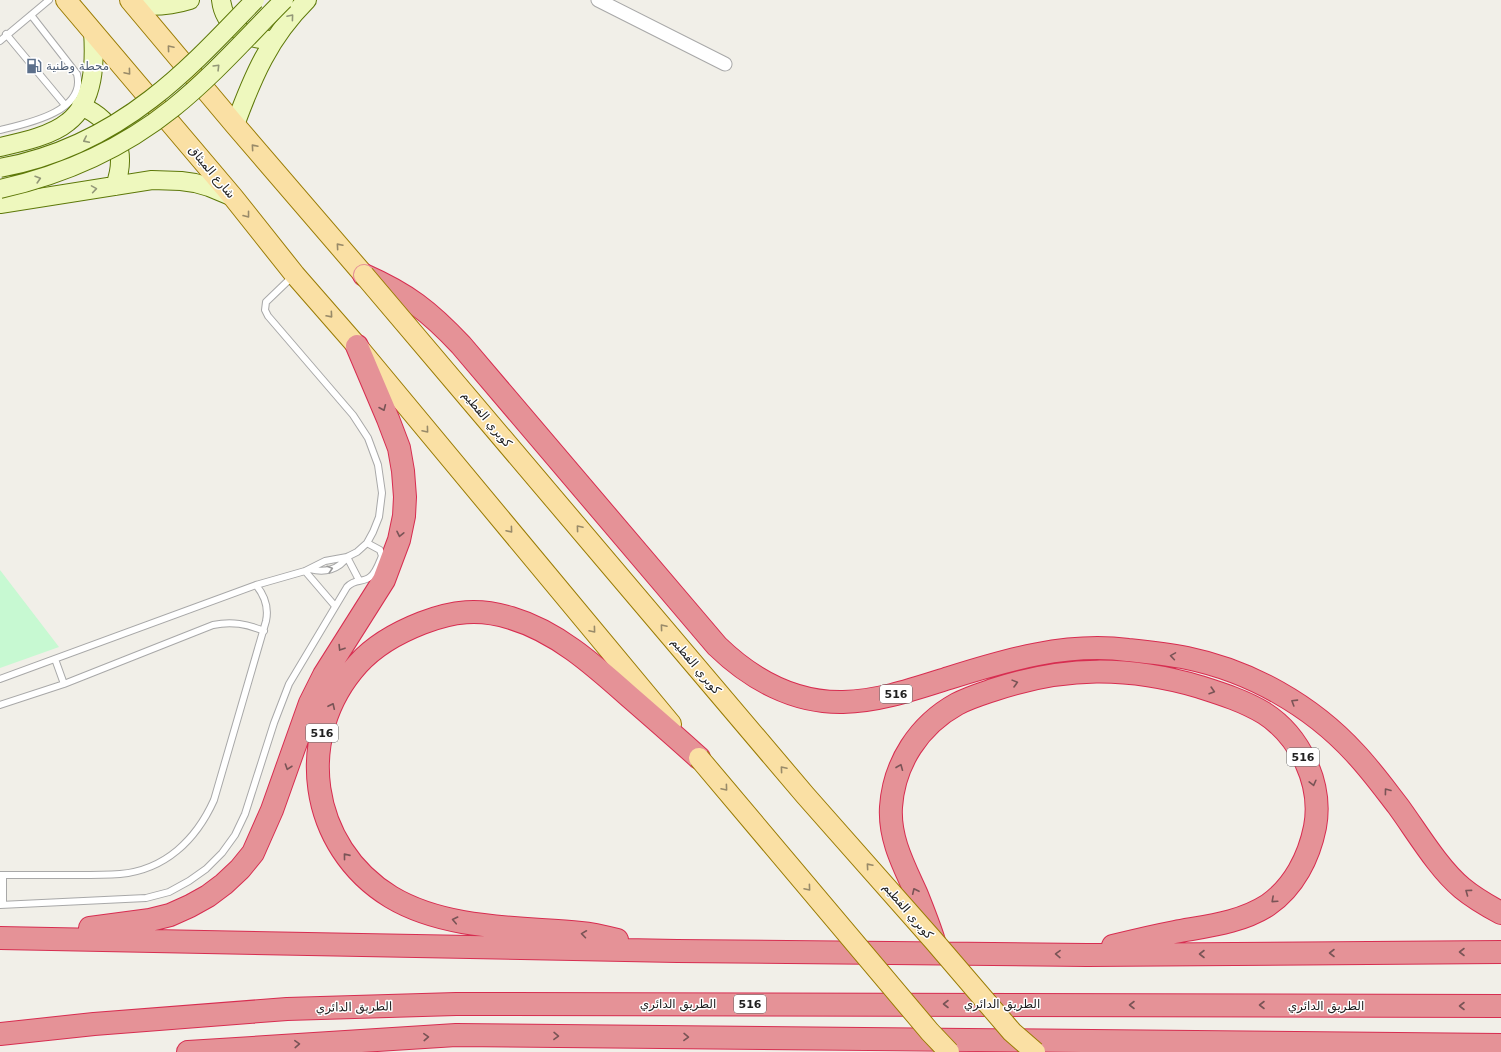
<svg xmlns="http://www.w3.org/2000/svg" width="1501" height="1052" font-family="'DejaVu Sans','Noto Sans Arabic',sans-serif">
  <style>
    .park { fill: #c7f9d2 }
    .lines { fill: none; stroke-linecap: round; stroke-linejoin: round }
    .lane-casing { stroke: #a8a8a8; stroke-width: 8 }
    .street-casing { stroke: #a8a8a8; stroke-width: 15 }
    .secondary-casing { stroke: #5d7808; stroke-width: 20 }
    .primary-casing { stroke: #9a7c04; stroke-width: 22 }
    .highway-casing { stroke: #d72d50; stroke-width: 24 }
    .lane { stroke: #fff; stroke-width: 6 }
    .street { stroke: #fff; stroke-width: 13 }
    .secondary { stroke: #eef8be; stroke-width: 18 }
    .primary { stroke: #fae0a4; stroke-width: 20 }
    .highway { stroke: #e59297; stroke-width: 22 }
    .secondary-bridge-casing { stroke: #5d7808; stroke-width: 20; stroke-linecap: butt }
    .primary-bridge-casing { stroke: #9a7c04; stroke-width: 22; stroke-linecap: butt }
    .secondary-bridge { stroke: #eef8be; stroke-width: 18 }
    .primary-bridge { stroke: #fae0a4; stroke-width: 20 }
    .oneway { stroke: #929777 }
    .oneway2 { stroke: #988a69 }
    .oneway3 { stroke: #795456 }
    .oneway4 { stroke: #9b9b9b }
    .labels { text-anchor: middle; stroke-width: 3; stroke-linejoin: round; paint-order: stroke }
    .shield { fill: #fff; stroke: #646464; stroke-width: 1 }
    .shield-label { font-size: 11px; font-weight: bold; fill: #212121 }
    .service-label { font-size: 12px; fill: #4e5e75; stroke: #fff; text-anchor: start }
    .street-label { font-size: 12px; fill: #212121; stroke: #fff }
  </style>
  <rect width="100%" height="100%" fill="#f1efe8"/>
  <!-- park -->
  <path class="park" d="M0,570L59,647L0,668Z"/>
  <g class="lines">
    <defs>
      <path id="lane" d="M6,34L65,105
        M0,41L49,0
        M0,130C25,124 87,112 77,74L31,15
        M347,557L359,580
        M310,569C324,573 339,570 347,557
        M305,571L335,606
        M55,659L64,684
        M0,679L256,585L305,571L325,561L347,557L357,552L367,543L373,532L379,517L382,493L378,465L368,438L353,415L268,316L265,310L266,302L292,277
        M0,705L64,684L213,625C232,621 247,624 264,631
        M0,875C26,875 51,875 77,875C91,875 105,875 120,874C165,870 196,840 214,800L266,621C269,607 265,596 256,585
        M3,875V905
        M0,905L146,898L169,892L189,881L206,869L222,853L235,835L245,814L274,723L289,684L347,587C355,578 363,583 370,577C376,573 379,563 382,556L380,550L367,543"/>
      <path id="street" d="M598,0L725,64"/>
      <path id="secondary" d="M221,0C224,27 249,41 274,40
        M135,5C154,7 171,6 190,0
        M81,106C115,121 128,151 115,186
        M235,125C253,76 269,38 307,0
        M0,147C22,142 51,136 68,122C95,101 95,61 93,31
        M0,204L152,180L181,181L195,183L209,187L233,197"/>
      <path id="primary" d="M66,0L233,197L295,275L357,346L671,724
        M130,0L235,125L364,275"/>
      <path id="highway" d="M364,275C407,294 429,311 461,345L717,646C751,679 794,703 843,702C880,701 914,689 949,678C1006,660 1067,642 1128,650C1147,652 1167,654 1187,658C1250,671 1311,705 1355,753C1371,770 1384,788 1398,806C1417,832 1438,868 1462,888C1474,898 1488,906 1501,913
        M90,928L150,920L170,915L190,906L208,896L224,884L240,869L253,853L272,810L310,703L324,675L384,580L399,540L404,516L405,497L403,471L399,448L388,419L357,346
        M0,938L677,951L1087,955L1501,952
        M617,940C605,937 593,934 581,933C519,927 446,930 391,897C309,847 293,736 358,664C375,645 399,632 422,623C453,611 479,608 511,618C558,632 595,666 631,698C654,718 677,738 699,758
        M934,941C929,925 923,910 917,895C904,866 889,839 891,807C894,763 919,725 957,704C968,698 981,694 993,690C1065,666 1128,666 1200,687C1222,694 1244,701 1264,713C1300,736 1323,784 1315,827C1309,857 1294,887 1268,905C1240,923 1207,926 1175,932C1154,936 1133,941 1113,946
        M0,1034L94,1024L287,1009L456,1004L1501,1006
        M188,1052L456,1035L1501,1045"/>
    </defs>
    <!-- lane casing -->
    <use href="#lane" class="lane-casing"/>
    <!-- street casing -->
    <use href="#street" class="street-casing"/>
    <!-- secondary casing -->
    <use href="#secondary" class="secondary-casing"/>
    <!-- primary casing -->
    <use href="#primary" class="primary-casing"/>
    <!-- highway casing -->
    <use href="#highway" class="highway-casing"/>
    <!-- lane -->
    <use href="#lane" class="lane"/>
    <!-- street -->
    <use href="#street" class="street"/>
    <!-- secondary -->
    <use href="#secondary" class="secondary"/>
    <!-- primary -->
    <use href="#primary" class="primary"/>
    <!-- highway -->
    <use href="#highway" class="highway"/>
    <defs>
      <path id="secondary-bridge" d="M0,168C55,158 107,133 151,99C189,70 222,34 255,0
        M0,189C63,175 122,149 173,108C213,76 248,36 284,0"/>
      <path id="primary-bridge" d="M364,275L805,795L934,941L1012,1032L1035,1052
        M699,758L930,1032L949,1052"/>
    </defs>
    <!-- secondary-bridge casing -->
    <use href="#secondary-bridge" class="secondary-bridge-casing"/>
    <!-- primary-bridge casing -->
    <use href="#primary-bridge" class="primary-bridge-casing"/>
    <!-- secondary-bridge -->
    <use href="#secondary-bridge" class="secondary-bridge"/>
    <!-- primary-bridge -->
    <use href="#primary-bridge" class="primary-bridge"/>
  </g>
  <!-- one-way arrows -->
  <defs><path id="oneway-chevron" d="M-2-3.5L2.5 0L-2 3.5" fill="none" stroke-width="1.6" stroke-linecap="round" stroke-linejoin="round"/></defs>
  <g class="oneway">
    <use href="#oneway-chevron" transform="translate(291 17) rotate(-50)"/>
    <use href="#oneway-chevron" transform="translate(217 67) rotate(-45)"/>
    <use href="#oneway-chevron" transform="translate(86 140) rotate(154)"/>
    <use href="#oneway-chevron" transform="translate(38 179) rotate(-17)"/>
    <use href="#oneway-chevron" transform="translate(94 189) rotate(-9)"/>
  </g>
  <g class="oneway2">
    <use href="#oneway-chevron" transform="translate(170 48) rotate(-130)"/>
    <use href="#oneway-chevron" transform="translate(128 72) rotate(50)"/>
    <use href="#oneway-chevron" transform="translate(254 147) rotate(-131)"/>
    <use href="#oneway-chevron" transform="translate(247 215) rotate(52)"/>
    <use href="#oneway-chevron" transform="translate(339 246) rotate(-131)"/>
    <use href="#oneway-chevron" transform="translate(330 315) rotate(49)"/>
    <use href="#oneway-chevron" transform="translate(426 430) rotate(50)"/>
    <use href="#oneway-chevron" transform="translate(579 528) rotate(-130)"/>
    <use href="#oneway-chevron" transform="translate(510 530) rotate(50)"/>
    <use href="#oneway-chevron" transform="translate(663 627) rotate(-130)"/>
    <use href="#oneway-chevron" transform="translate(593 630) rotate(50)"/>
    <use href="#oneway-chevron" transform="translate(783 769) rotate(-130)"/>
    <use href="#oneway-chevron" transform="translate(725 788) rotate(50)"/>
    <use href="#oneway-chevron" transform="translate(869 866) rotate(-131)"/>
    <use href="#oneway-chevron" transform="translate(808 888) rotate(50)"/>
  </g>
  <g class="oneway3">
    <use href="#oneway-chevron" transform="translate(383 408) rotate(67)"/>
    <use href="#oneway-chevron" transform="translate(400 534) rotate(102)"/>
    <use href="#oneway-chevron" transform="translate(341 648) rotate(122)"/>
    <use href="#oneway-chevron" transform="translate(1173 656) rotate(-171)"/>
    <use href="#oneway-chevron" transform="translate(1015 683) rotate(-15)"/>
    <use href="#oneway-chevron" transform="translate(1212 691) rotate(17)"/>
    <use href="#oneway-chevron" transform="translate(1294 702) rotate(-148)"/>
    <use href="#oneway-chevron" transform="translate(332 706) rotate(-65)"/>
    <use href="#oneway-chevron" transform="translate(288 767) rotate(109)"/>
    <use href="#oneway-chevron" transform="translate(900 767) rotate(-68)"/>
    <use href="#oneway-chevron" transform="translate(1313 783) rotate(76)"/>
    <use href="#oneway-chevron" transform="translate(1387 791) rotate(-127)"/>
    <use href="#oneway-chevron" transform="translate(346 856) rotate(-129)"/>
    <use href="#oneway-chevron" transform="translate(915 891) rotate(-115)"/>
    <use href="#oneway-chevron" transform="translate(1468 892) rotate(-144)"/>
    <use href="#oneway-chevron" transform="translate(1274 900) rotate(138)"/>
    <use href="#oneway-chevron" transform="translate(455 920) rotate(-168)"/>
    <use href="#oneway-chevron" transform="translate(584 934) rotate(-172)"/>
    <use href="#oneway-chevron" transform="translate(1462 952) rotate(180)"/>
    <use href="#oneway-chevron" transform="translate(1332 953) rotate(180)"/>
    <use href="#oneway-chevron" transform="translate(1058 954) rotate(-179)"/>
    <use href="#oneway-chevron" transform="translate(1202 954) rotate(180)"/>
    <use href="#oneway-chevron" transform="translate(946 1004) rotate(-180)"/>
    <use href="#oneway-chevron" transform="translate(1132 1005) rotate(-180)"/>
    <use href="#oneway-chevron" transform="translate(1262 1005) rotate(-180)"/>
    <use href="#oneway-chevron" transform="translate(1462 1006) rotate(-180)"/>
    <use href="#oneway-chevron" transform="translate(556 1036) rotate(1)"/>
    <use href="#oneway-chevron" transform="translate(426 1037) rotate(-3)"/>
    <use href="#oneway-chevron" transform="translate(686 1037) rotate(1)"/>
    <use href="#oneway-chevron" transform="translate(297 1044) rotate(-3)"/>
  </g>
  <use class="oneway4" href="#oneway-chevron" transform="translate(330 569) rotate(-18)"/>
  <!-- icons -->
  <defs>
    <symbol id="fuel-bare" viewBox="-9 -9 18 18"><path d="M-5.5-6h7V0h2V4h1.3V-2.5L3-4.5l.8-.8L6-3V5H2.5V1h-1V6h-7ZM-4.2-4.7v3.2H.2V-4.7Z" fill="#5c6f8a" stroke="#fff" stroke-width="2.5" paint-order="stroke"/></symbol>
  </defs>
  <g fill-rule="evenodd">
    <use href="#fuel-bare" x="23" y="55" width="22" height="22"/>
  </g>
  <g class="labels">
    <!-- shield labels -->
    <g class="shield">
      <rect x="880" y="685" width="32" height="18" rx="3"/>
      <rect x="306" y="724" width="32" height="18" rx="3"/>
      <rect x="1287" y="748" width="32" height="18" rx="3"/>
      <rect x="734" y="995" width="32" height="18" rx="3"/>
    </g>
    <g class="shield-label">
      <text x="896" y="698">516</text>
      <text x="322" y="737">516</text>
      <text x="1303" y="761">516</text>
      <text x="750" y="1008">516</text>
    </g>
    <!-- service labels -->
    <g class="service-label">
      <text x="46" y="70">محطة وطنية</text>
    </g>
    <!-- street labels -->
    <g class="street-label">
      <text transform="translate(212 172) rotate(50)" y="4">شارع الميثاق</text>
      <text transform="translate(487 419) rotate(50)" y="4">كوبري الفطيم</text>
      <text transform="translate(696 666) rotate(50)" y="4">كوبري الفطيم</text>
      <text transform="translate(908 911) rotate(49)" y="4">كوبري الفطيم</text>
      <text x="678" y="1008">الطريق الدائري</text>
      <text x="1002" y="1008">الطريق الدائري</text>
      <text x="1326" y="1010">الطريق الدائري</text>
      <text transform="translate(354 1007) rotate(-1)" y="4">الطريق الدائري</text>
    </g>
  </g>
</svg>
